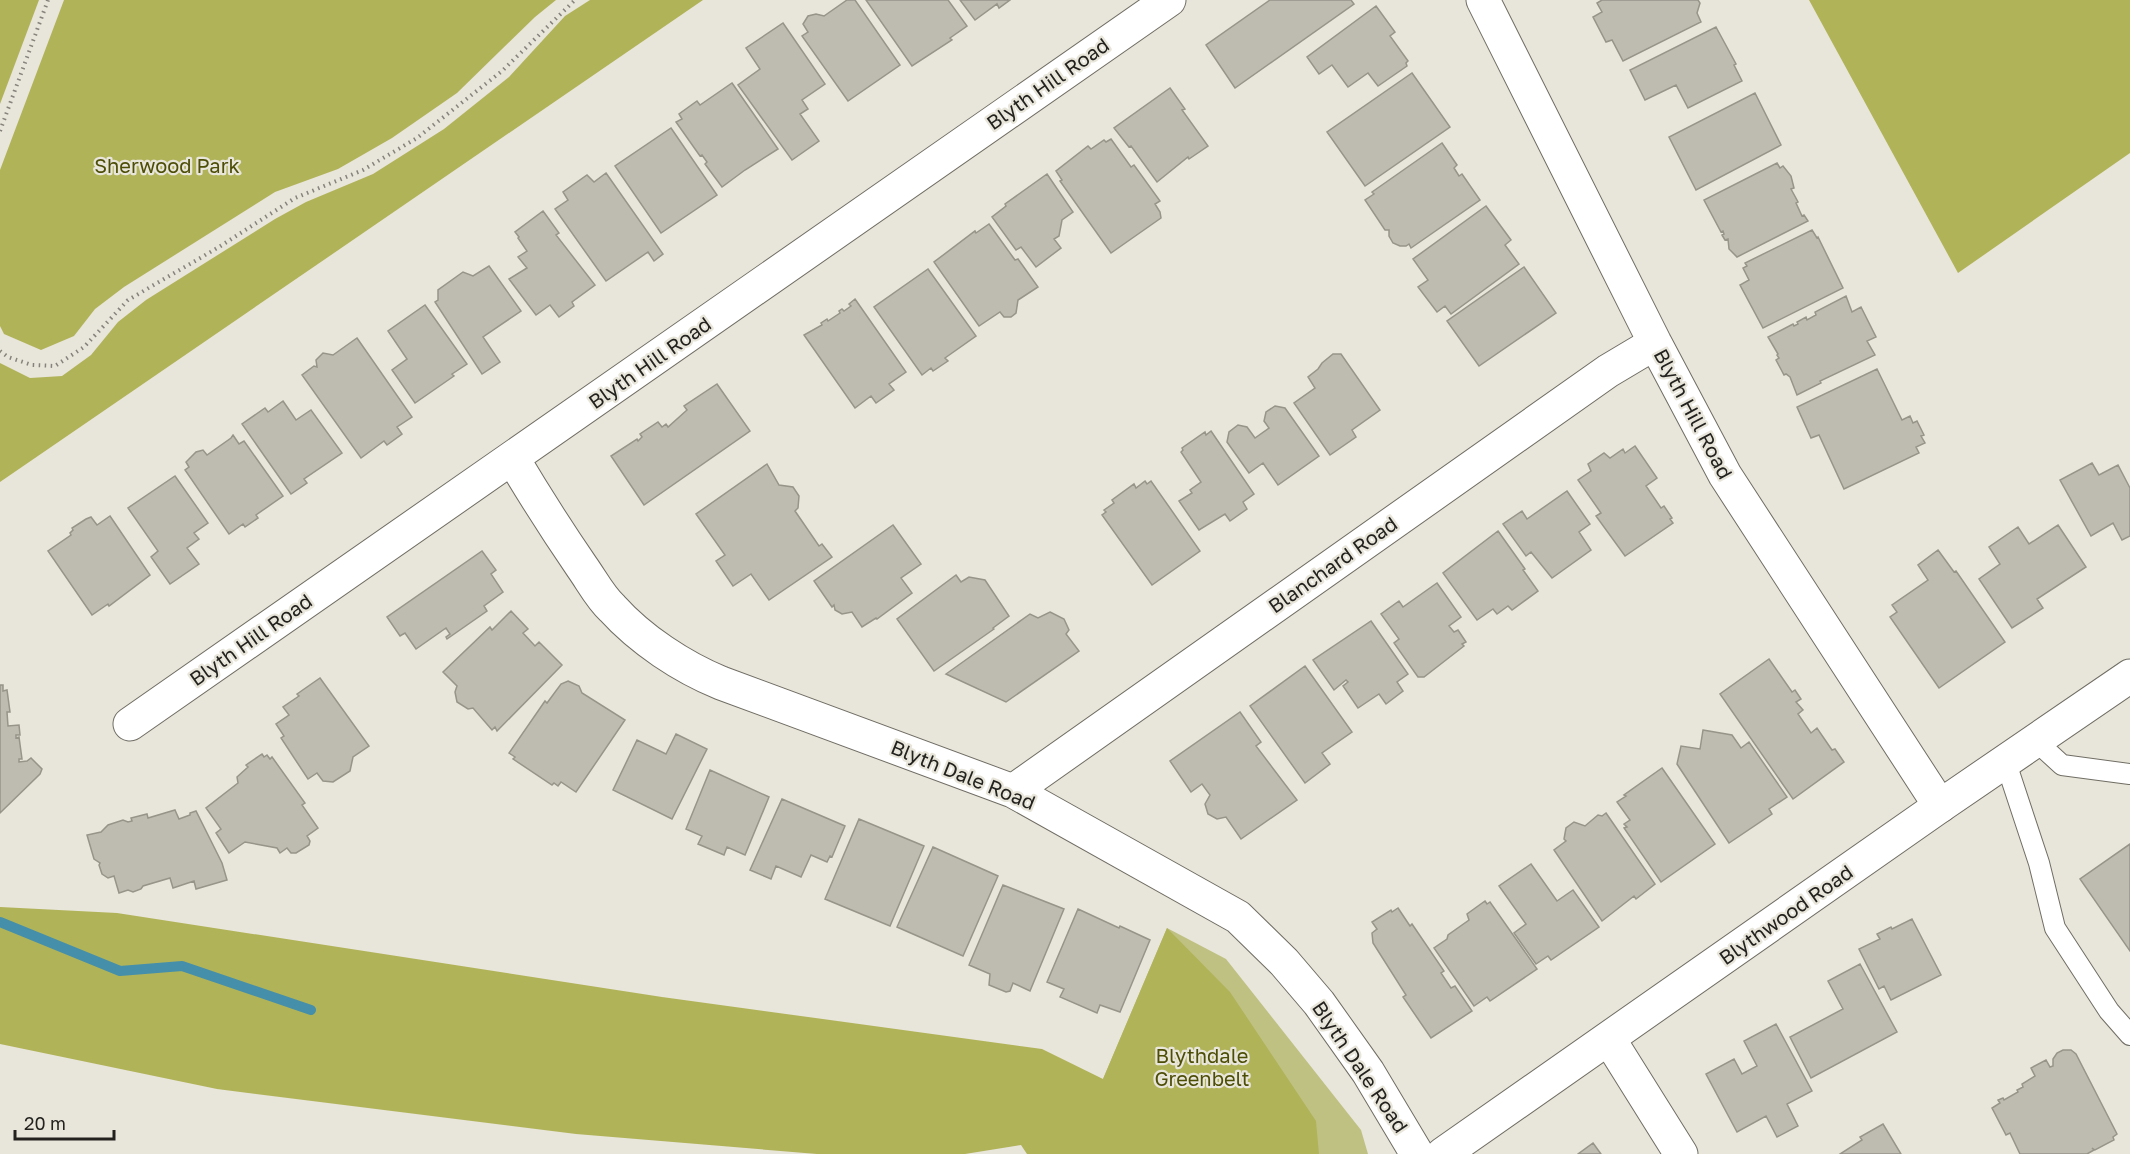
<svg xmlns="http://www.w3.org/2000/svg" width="2130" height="1154" font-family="'Golos Text',sans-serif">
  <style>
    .green { fill: #bfc182 }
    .forest { fill: #b1b359 }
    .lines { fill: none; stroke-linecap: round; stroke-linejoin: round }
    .stream { stroke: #458fab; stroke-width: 10 }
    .building { fill: #bebbb0; stroke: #97948a; stroke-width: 1.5 }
    .service-casing { stroke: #706d64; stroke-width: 22 }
    .minor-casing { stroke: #706d64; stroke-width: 35 }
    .tertiary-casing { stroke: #706d64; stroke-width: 35 }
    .path { stroke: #85837c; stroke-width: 4; stroke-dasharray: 1.5 4.5; stroke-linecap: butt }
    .service { stroke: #fff; stroke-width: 20 }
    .minor { stroke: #fff; stroke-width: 33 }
    .tertiary { stroke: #fff; stroke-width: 33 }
    .labels { text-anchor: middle; stroke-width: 4.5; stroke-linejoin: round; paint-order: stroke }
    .street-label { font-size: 20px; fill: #23221e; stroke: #e8e5da }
    .park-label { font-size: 20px; fill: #4d4e06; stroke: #e8e5da }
  </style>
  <rect width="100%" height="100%" fill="#e8e5da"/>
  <!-- green -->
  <path class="green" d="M1167,928L1226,959L1361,1130L1368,1154H1027L1103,1079Z"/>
  <!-- forest -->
  <path class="forest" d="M0,0H39L0,104Z
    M64,0H556L535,17L457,93L392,138L338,169L275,192L124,287L95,309L74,336L41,350L4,334L0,326V170Z
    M590,0H703L0,482V363L30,378L62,376L91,355L118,322L146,300L275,219L306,202L373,174L444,129L509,77L565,16Z
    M1809,0H2130V153L1958,273Z
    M0,907L117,913L662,997L1042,1049L1103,1079L1167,928L1230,992L1316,1121L1319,1154H1027L1021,1145L965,1154H817L576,1134L217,1089L0,1044Z"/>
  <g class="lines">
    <!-- stream -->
    <path class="stream" d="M0,922L120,971L182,966L311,1010"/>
  </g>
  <!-- building -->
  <path class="building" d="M847,0H855L900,65L848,101L802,36L808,32L803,24L808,16L816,14L824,16Z
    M866,0H948L967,26L950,38L952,40L912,66Z
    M960,0H1010L999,8L997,4L975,20Z
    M1270,0H1351L1354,4L1235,88L1206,45Z
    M1602,0H1698L1700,3L1697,13L1701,22L1623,61L1612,40L1606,42L1593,17L1602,12L1597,3Z
    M1376,6L1395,32L1390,36L1408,61L1406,63L1407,66L1378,86L1368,73L1348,87L1332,65L1319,74L1307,57Z
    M783,23L825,84L802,100L808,109L800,114L819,141L792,160L738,85L760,69L746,48Z
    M1716,27L1736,64L1734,65L1742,81L1688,108L1676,85L1645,100L1630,70Z
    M1412,73L1450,127L1365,186L1327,132Z
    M732,83L778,149L745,170L722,187L705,164L707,162L702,155L700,156L676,122L682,119L679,114L697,101L700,105Z
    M1170,88L1185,109L1182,110L1208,146L1189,159L1188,157L1157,182L1131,146L1129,147L1114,128Z
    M1755,93L1781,145L1696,190L1669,137Z
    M671,128L717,195L661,233L615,166Z
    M1111,139L1131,167L1134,165L1160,201L1155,204L1160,212L1161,218L1111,253L1060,181L1062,180L1056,171L1088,146L1091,149L1104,140L1106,142Z
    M1442,143L1457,165L1454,168L1459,176L1462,174L1480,200L1411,248L1409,244L1406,246H1400L1393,243L1389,236V230H1385L1365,200L1374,194L1372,192Z
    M1777,163L1780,168L1783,166L1791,176L1794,188L1791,189L1798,202L1796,203L1802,216L1804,215L1808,221L1737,257L1729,249L1728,239L1725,240L1722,235L1724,234L1723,231L1721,232L1704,200Z
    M606,173L663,254L654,261L648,252L606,281L555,209L568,200L563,192L587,175L594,182Z
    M1047,174L1073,212L1062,220L1059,236L1054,239L1061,248L1036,267L1021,247L1016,250L992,217L1006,206L1005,204Z
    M1486,206L1511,240L1505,245L1519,264L1451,314L1445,306L1437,312L1418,287L1428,280L1413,259Z
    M543,211L559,233L556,235L595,285L572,302L574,306L559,317L550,305L536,315L509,279L527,268L518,257L527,251L518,238L519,237L515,232Z
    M989,224L1015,260L1018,259L1038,287L1018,300L1016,313L1011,317H1004L1000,312L979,326L934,262L975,231L976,233Z
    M1812,230L1817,238L1818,237L1843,288L1763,328L1740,285L1749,280L1743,268L1747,266L1745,263Z
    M489,266L521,311L483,337L500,362L482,374L435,302L438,300V290L463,272L473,276Z
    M1524,267L1556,313L1479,366L1447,321Z
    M928,269L976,336L945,358L948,361L933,371L931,368L922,375L874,307Z
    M1846,296L1852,312L1861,307L1876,337L1867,341L1875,355L1820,381L1821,383L1797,395L1790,377L1786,374L1784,375L1776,360L1779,358L1777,355L1778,354L1768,337L1793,324L1794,326L1798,324L1797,322L1806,317L1807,320L1816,315L1815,312Z
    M855,299L906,372L889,384L894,390L876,403L871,396L855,408L804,335L822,325L821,323L827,319L828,321L840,313L839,311L842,309L844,311L851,306L849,304Z
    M425,305L467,364L452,374L454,376L415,403L392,370L407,359L388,331Z
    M357,338L412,417L397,427L402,434L387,445L384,441L361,458L302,375L314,366L317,367L316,360L323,353L333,355Z
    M1333,354H1341L1380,410L1352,430L1356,437L1330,455L1294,403L1315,388L1308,377L1318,369L1322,363Z
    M1877,369L1902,420L1910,416L1913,423L1917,421L1924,435L1921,436L1925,443L1916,447L1919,453L1844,489L1819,435L1811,438L1797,407Z
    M717,384L750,431L644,505L611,456L637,439L638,441L642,437L640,434L658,422L662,427L666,424L668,427L687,410L684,406Z
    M283,401L296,420L311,410L342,453L304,479L307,483L291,494L242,424L265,408L268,412Z
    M1275,406L1285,408L1319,456L1278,485L1263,463L1249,473L1227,442L1229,432L1238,425L1247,427L1255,438L1269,428L1264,421L1266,412Z
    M1211,431L1254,494L1243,502L1247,509L1230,521L1225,514L1199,530L1179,501L1192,493L1190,490L1201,482L1181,452L1183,450L1182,448L1205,432L1206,435Z
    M233,435L239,444L244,441L283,496L256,515L258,518L245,527L243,524L229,534L185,470L189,467L186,462L196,452L203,450L207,455L231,438Z
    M1635,446L1657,478L1646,486L1661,508L1664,506L1672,518L1670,519L1673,523L1625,556L1596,516L1601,513L1578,480L1591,471L1588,464L1604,453L1610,458L1623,449L1625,453Z
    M2092,463L2099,475L2118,465L2130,488V536L2122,540L2113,523L2091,536L2060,480Z
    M767,464L779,485L793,487L799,496L798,508L795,511L819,546L822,544L832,557L769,600L751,574L733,586L716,561L725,555L696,514Z
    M175,476L208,523L194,533L199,539L187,548L199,564L170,584L151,557L158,551L128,508Z
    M1145,481L1147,484L1151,481L1200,551L1152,585L1102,515L1106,512L1104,510L1114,503L1112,500L1134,484L1136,488Z
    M1567,491L1590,524L1579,532L1591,550L1552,578L1531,552L1526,556L1503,524L1522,511L1527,519Z
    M110,516L150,575L109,606L108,604L92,615L48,551L71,535L70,533L73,530L72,528L86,519L91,517L97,525Z
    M893,525L921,564L901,578L912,593L877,619L876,618L862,627L852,612L842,614L835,610L834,605L832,607L814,581Z
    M2058,525L2086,567L2037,599L2043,608L2012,628L1979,579L2000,564L1989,547L2018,527L2029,544Z
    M1498,531L1525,569L1523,570L1538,591L1512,610L1508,606L1497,614L1493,609L1477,620L1443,573Z
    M1938,550L1954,572L1956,571L2005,642L1939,688L1890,617L1897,612L1892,605L1928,580L1918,565Z
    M482,551L496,570L491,574L503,592L484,606L487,611L447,639L446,637L450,634L446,628L416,649L405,633L400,636L387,617Z
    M956,575L961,582L969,577L985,580L1009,616L993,628L994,629L934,671L897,619Z
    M1437,583L1461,617L1449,626L1454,632L1458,630L1466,642L1462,644L1464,646L1424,677H1418L1394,643L1399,639L1381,614L1399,601L1403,607Z
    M511,611L528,629L523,633L535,646L539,642L562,665L497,731L495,727L492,730L473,708L468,709L457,702L455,692L457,686L443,672L490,627L492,630Z
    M1050,612L1064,619L1069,630L1066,634L1079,651L1006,702L946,674L1030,614L1038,618Z
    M1371,621L1408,674L1397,682L1403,691L1386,704L1379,694L1358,708L1343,686L1348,682L1346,680L1334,690L1313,660Z
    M1769,659L1792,692L1795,690L1801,699L1796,702L1803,710L1798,714L1811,733L1817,728L1832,750L1835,749L1844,762L1793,799L1720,694Z
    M1305,666L1352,732L1322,753L1330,764L1305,783L1250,706Z
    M320,678L369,746L353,757L350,771L333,782L323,781L317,773L308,779L281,738L284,736L276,724L289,715L283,707L299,696L297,694Z
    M568,681L579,686L582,693L625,720L576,792L561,782L558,786L554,783L552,785L513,759L515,757L509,753L545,701L547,703L561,684Z
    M0,685H3V691L7,690L10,712H7L8,726L19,725L20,735H16V738L19,737L22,759H19V762L27,761L31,758L42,769L40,774L0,813Z
    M1240,712L1261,742L1256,746L1297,800L1241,839L1226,817L1217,819L1208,814L1205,804L1210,795L1202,784L1191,792L1170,761Z
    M1703,730L1732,735L1741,748L1749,742L1787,797L1769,809L1772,814L1729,843L1677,764L1681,746L1700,749Z
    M676,734L707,749L672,819L613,790L637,740L666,754Z
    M262,754L264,757L267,755L270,759L272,757L305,803L302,805L318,828L307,836L310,841L309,845L296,853H291L287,848L280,853L277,848L245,842L229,853L216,833L221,829L206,808L238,783L237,777L248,767L246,765Z
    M1662,768L1715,844L1661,882L1624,828L1627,827L1624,824L1630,820L1617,802L1626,796L1624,795Z
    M710,770L769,797L745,855L727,847L724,855L698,844L702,836L686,829Z
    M782,799L845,826L832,857L830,856L827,862L811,855L801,877L776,866L771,879L750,870Z
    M175,810L179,819L190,815V813L196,811L222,863L227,880L196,889L194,881L173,888L170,878L143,886L141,889L133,892L128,890L119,893L114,876L108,878L102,874L99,865L100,863L94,859L87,835L101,832L108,825L123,820L128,822L132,821L131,818L147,814L148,818Z
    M1606,813L1655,884L1636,899L1634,896L1602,921L1554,850L1566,841L1564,839L1566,828L1574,822L1585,826L1598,815L1602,816Z
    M859,819L924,846L890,926L825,899Z
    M2130,844V951L2080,879Z
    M933,847L998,876L963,956L897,927Z
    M1531,864L1557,901L1573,890L1599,927L1551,960L1548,956L1536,964L1514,933L1526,924L1499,886Z
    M1003,885L1064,909L1030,991L1013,983L1010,991L1006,992L989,985L990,974L969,965Z
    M1485,901L1487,904L1490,902L1537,969L1490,1001L1487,997L1474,1006L1434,948L1447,939L1448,935L1469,920L1467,914Z
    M1398,908L1410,926L1412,924L1444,971L1441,973L1451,988L1455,986L1472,1011L1431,1038L1403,997L1406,995L1373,943L1372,933L1377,929L1372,922L1391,910L1392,912Z
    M1078,909L1119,928L1120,926L1150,940L1120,1012L1100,1005L1097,1013L1060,997L1064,989L1047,982Z
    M1912,919L1941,975L1891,1000L1884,986L1879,989L1859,949L1880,939L1877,934L1891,927L1892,929Z
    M1860,964L1897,1032L1811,1078L1790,1037L1843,1009L1828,981Z
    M1776,1024L1812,1091L1787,1104L1798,1126L1777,1137L1766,1116L1737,1132L1706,1074L1734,1059L1742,1074L1757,1066L1744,1041Z
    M2063,1050H2071L2076,1054L2117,1134L2113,1137L2114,1140L2095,1150L2092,1148L2094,1150L2087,1154H2020L2010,1133L2006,1135L1992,1108L2000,1103L1998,1100L2003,1098L2004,1100L2018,1092L2017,1090L2023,1087L2022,1084L2035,1076L2031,1068L2046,1060L2050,1067L2053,1066V1059L2057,1053Z
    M1883,1124L1901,1154H1840L1862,1140L1860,1137Z
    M1593,1143L1601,1154H1578Z"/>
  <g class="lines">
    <defs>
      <path id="service" d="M2036,741L2062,765L2130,774
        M2006,763L2039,863L2055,928L2109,1011L2130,1035"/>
      <path id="minor" d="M1483,0L1655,343L1725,475L1940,806
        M513,459C535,496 558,532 582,567C592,581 600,597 612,608C641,640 682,667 721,683L1013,791L1238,917L1284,962L1319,1003L1368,1072L1417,1154
        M130,724L1169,0
        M1013,791L1608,371L1655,343
        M1609,1039L1681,1154"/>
      <path id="tertiary" d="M1443,1154L1940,806L2130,676"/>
    </defs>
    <!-- service casing -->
    <use href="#service" class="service-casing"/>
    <!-- minor casing -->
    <use href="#minor" class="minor-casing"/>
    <!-- tertiary casing -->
    <use href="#tertiary" class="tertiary-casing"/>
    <!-- path -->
    <path class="path" d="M0,131L48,0
      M0,351L8,357L32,365L55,366L84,347L128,300L219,247L295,198L363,170L417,138L502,71L575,0"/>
    <!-- service -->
    <use href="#service" class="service"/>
    <!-- minor -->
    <use href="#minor" class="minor"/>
    <!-- tertiary -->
    <use href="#tertiary" class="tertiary"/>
  </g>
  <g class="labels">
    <!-- street labels -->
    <g class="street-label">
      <text transform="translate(1048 84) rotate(-35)" y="7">Blyth Hill Road</text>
      <text transform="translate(650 363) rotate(-35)" y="7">Blyth Hill Road</text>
      <text transform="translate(1693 414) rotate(62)" y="7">Blyth Hill Road</text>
      <text transform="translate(1333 565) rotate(-35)" y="7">Blanchard Road</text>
      <text transform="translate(251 640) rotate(-35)" y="7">Blyth Hill Road</text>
      <text transform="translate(963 775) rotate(22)" y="7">Blyth Dale Road</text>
      <text transform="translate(1786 915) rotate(-35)" y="7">Blythwood Road</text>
      <text transform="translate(1360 1067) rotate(56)" y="7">Blyth Dale Road</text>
    </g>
    <!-- park labels -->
    <g class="park-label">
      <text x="167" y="173">Sherwood Park</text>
      <text x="1202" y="1063">Blythdale<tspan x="1202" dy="23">Greenbelt</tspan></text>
    </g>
  </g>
  <!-- scale -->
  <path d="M15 1130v9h99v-9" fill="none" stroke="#23221e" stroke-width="3"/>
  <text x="24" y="1130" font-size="18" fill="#23221e" stroke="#e8e5da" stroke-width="4.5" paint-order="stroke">20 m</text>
</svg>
